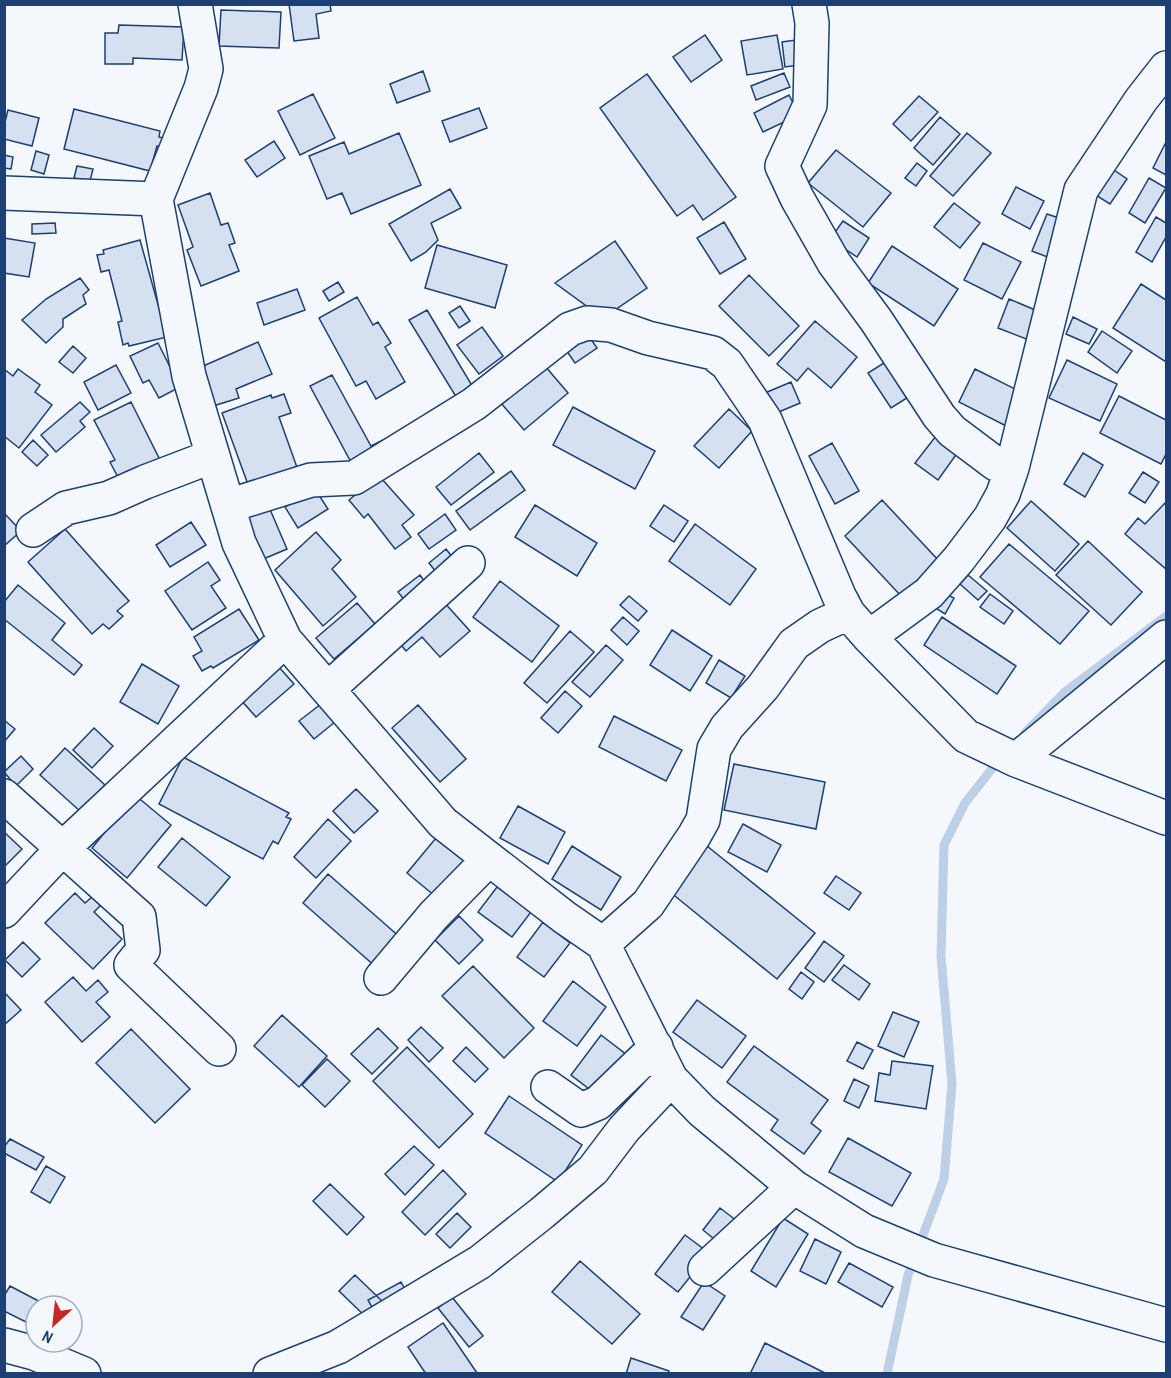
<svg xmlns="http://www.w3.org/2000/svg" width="1171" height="1378" font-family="'Archivo Narrow',sans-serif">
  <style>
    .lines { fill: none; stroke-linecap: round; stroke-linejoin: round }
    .stream { stroke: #bed0e5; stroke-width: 9 }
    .building { fill: #d5e0f0; stroke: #1d3f73; stroke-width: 1.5 }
    .minor-casing { stroke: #1d3f73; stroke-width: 36 }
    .minor { stroke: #f4f7fb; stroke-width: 33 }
  </style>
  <rect width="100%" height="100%" fill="#f4f7fb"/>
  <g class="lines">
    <!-- stream -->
    <path class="stream" d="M1025,733L1066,691L1166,616
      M887,1374L908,1275L944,1179L952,1084L941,956L944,845L965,803L999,760"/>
  </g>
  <!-- building -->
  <path class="building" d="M289,4H330L331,11L316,14L319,38L294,41Z
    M221,10L281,12L279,48L219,46Z
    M119,25L184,27L182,60L133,58V64H105V33H118Z
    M705,35L722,60L691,82L673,57Z
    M777,35L783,69L747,75L741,41Z
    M796,40L799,65L785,67L782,42Z
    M423,71L430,91L397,103L390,84Z
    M784,73L790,87L756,100L751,86Z
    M647,74L736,197L703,220L693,205L677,216L600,108Z
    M313,94L335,138L300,155L278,111Z
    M789,95L799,115L763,132L754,113Z
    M919,96L938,112L911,141L893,124Z
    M479,108L487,128L450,142L442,121Z
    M74,109L160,131L159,137L171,140L168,149L157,146L150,171L64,149Z
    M8,110L39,118L32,146L4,139V126Z
    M940,117L960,134L933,165L914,148Z
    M399,133L421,185L351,214L342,193L327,199L309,156L344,142L349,154Z
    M967,133L991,153L953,196L930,176Z
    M274,141L285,158L257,177L245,160Z
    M1166,142V175L1153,168Z
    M836,150L891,193L863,227L808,183Z
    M36,151L49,155L44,174L31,170Z
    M4,155L13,157L11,169L4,168Z
    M917,163L927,171L916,186L905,178Z
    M77,166L93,169L90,181L74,178Z
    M1111,168L1127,179L1110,204L1094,194Z
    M1149,178L1166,188L1145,223L1129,213Z
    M1016,187L1044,201L1030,229L1002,214Z
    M450,189L461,208L431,223L438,240L426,252L411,261L389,224Z
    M210,193L221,225L228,223L235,243L229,245L239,271L201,286L187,250L193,247L178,205Z
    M954,203L980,223L960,248L934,227Z
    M1047,214L1065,220L1050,258L1032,251Z
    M1156,217L1166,223V237L1152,262L1136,252Z
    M843,221L869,238L857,257L830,239Z
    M724,222L746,259L720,274L697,238Z
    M55,223L56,233L32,234V224Z
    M4,238L35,243L29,277L4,273Z
    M140,240L167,337L129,346L128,343L123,345L118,322L122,321L109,270L101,272L97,255L104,254L103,250Z
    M615,241L647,288L603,318L555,283Z
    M983,243L1021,262L1002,299L964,280Z
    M437,245L507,265L495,308L425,288Z
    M892,246L958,289L934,326L868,283Z
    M749,275L799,326L769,356L719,306Z
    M80,278L89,290L83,295L86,304L63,319V327L46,343L22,320L46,299Z
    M338,282L344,292L329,301L323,291Z
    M1141,284L1166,300V362L1113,328Z
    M297,289L305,310L264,325L257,303Z
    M357,297L373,325L378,322L391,343L385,347L405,382L376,399L366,381L356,386L319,318Z
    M1009,299L1040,312L1029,340L998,328Z
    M460,306L470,321L459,328L449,313Z
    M427,310L474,389L458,400L409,320Z
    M1073,317L1097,329L1089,344L1066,334Z
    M815,321L857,357L831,388L808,368L797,381L777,364Z
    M482,327L503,356L479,374L457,345Z
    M1102,331L1132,351L1117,373L1088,352Z
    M586,332L597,348L575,363L564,347Z
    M258,342L272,374L236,389L239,398L213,406L201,367Z
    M158,343L180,387L159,398L149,380L143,383L130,356Z
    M73,346L86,358L73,373L59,362Z
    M1067,360L1117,384L1100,421L1049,398Z
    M887,361L910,396L891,408L868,373Z
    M116,365L131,393L98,410L84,382Z
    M545,366L568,393L524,430L501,403Z
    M4,369L13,376L18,369L40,385L35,392L52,405L19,448L4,436Z
    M975,369L1029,396L1012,429L959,402Z
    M332,375L371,446L383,440L386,447L352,464L310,386Z
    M791,382L800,403L774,414L765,393Z
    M284,394L291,413L279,417L299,473L250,490L222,413L271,395L272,398Z
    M1119,396L1166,420V454L1161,464L1100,433Z
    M80,402L90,412L80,421L85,427L56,452L41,435Z
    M131,402L162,464L121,483L110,462L115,460L94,420Z
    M573,407L655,451L635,489L553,445Z
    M729,409L752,431L719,468L694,446Z
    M936,436L958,452L938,480L915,463Z
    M33,440L48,455L37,466L22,452Z
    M832,443L859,491L835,504L809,456Z
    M479,453L494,472L451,505L436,487Z
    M1083,453L1103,465L1085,497L1064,484Z
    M511,471L525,490L470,530L456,511Z
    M1143,472L1159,482L1145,503L1129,493Z
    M381,478L414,515L402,525L411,537L395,549L368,514L364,518L349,500L366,486L368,489Z
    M315,489L328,509L298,528L285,507Z
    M882,500L940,562L902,597L845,536Z
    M1031,501L1079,544L1055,571L1007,528Z
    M1165,503L1166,505V569L1125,534L1138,518L1145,524Z
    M535,505L597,543L577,576L515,537Z
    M664,505L688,521L674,542L650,526Z
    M269,507L287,549L261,560L244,518Z
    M4,513L21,531L4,546Z
    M445,514L456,530L429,549L418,534Z
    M191,522L206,545L170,567L156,545Z
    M695,524L756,569L730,605L669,561Z
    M65,529L129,601L117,611L123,616L109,629L103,624L92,634L28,562Z
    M316,532L341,560L332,569L356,597L323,626L275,570Z
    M1088,541L1142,592L1111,625L1056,575Z
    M1009,544L1089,611L1060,644L980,577Z
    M446,549L453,558L436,572L429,563Z
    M208,562L220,580L211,586L226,608L192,630L165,591Z
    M420,575L427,585L406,602L398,592Z
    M968,575L987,591L978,600L960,584Z
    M500,581L559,626L532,662L473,617Z
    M18,585L65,623L52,640L82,665L74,675L4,619V602Z
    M942,592L954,598L945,614L934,607Z
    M990,594L1013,611L1004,624L980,607Z
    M629,596L647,611L638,621L620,605Z
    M442,600L470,631L440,657L422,637L406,651L397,640Z
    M357,603L375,624L334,659L316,638Z
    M239,609L259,640L213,668L211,666L202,671L193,656L202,651L194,637Z
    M623,617L639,631L627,645L611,630Z
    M942,617L1016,666L997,694L924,645Z
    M672,630L712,656L690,691L650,665Z
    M570,631L594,652L547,703L524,683Z
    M606,645L623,660L590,697L572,682Z
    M719,660L745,676L731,698L706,683Z
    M142,664L179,686L158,724L120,702Z
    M278,666L294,684L256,717L240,699Z
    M565,691L582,706L558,733L541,718Z
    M321,704L335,722L314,739L299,721Z
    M418,705L466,759L440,782L392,728Z
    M614,716L682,750L666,781L599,747Z
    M4,720L15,729L4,742Z
    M94,728L113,746L92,768L73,750Z
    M65,748L105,785L81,812L40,775Z
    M21,756L33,769L16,786L4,772Z
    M183,757L289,813L286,817L291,819L278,844L273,841L263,859L159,804Z
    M734,764L825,782L816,829L724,810Z
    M356,789L378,811L354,833L333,811Z
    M135,795L171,825L127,878L92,848Z
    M518,806L565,832L548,864L500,838Z
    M328,819L351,841L316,878L294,857Z
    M743,824L781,845L767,872L728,852Z
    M4,832L22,849L4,867Z
    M182,838L230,877L206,906L158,867Z
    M436,838L464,861L435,896L407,873Z
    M572,846L621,877L601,910L552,879Z
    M707,846L815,933L777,979L670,892Z
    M328,874L402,939L376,967L303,903Z
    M836,876L861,893L849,910L824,893Z
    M497,887L531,912L512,937L478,912Z
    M75,893L85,903L92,897L101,905L94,912L122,939L93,969L45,923Z
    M459,916L483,940L459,964L435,940Z
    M543,922L570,943L544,977L517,957Z
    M824,941L844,956L824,982L805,968Z
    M23,942L40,959L22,977L5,960Z
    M844,965L870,984L859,1000L832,980Z
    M473,966L534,1028L504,1058L442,996Z
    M801,972L814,982L802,999L789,989Z
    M73,977L86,991L98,980L108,992L96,1002L110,1017L82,1042L45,1002Z
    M573,981L606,1007L577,1046L543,1021Z
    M4,992L21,1010L4,1025Z
    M697,1000L746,1036L722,1068L673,1032Z
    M893,1012L919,1022L904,1057L878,1046Z
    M282,1015L327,1056L299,1087L254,1046Z
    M421,1027L443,1048L429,1062L408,1040Z
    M378,1028L398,1048L372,1074L351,1054Z
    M131,1029L190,1089L155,1123L96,1063Z
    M601,1035L627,1055L597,1095L571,1075Z
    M857,1042L873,1050L863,1069L847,1061Z
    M754,1046L828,1100L811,1123L821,1131L804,1154L771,1130L778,1120L727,1082Z
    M407,1047L473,1114L439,1148L373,1081Z
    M466,1047L488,1069L475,1082L453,1061Z
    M327,1059L350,1081L325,1107L302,1085Z
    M892,1061L933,1066L926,1109L875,1101L879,1073L890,1075Z
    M854,1079L869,1086L859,1108L844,1101Z
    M509,1096L582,1145L558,1182L485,1133Z
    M848,1138L911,1173L892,1206L829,1172Z
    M10,1139L44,1157L36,1170L4,1153V1147Z
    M414,1146L434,1165L405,1195L385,1174Z
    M46,1166L65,1177L50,1203L31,1192Z
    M443,1170L466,1194L425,1235L402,1212Z
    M330,1184L364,1217L347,1235L313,1201Z
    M720,1208L737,1221L719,1243L703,1230Z
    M457,1213L471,1227L450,1248L436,1234Z
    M783,1218L808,1234L776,1287L751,1271Z
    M685,1235L709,1253L678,1292L655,1274Z
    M815,1239L841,1252L826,1284L800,1271Z
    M580,1261L640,1314L612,1344L552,1292Z
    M849,1263L893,1287L882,1307L838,1282Z
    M355,1275L386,1305L370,1321L339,1291Z
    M401,1282L406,1291L373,1309L368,1300Z
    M704,1282L725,1296L703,1330L681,1317Z
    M10,1286L48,1306H36V1327L4,1311V1296Z
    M452,1297L483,1336L469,1347L438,1308Z
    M443,1323L477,1373L476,1374H426L408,1347Z
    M765,1343L827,1374H750Z
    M631,1358L669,1371L668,1374H626Z"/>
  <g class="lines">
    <defs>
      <path id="minor" d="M809,4L812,23L810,105L782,166L797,198L834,263L876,320L939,416L952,431L996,464L1012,468
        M4,193L156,199L189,376L239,543L285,640
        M156,199L201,88L206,69L195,4
        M228,506L311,480L354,478L474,404L570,329L587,323L611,325L648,338L713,353L727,364L765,420L839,596L848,613L869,637L966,736L1016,760L1166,818
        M33,530L66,508L109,498L145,482L213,456
        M869,637L929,593L959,559L990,518L1003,494L1012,468L1081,190L1141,100L1166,68
        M328,689L468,563
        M1016,760L1166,637
        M4,796L139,917L143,950L131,965L219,1049
        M4,911L62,849L285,640L443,823L564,917L603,944L671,1079L702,1111L794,1187L864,1231L934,1260L1166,1325
        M603,944L648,904L694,836L703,820L714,749L727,727L763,687L794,644L820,626L848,613
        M381,978L434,915L489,859
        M548,1087L581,1110L598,1103L656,1047
        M705,1269L794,1187
        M4,1345L34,1353L84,1374
        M270,1374L338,1347L480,1262L542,1213L593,1170L624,1129L671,1079"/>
    </defs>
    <!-- minor casing -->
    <use href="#minor" class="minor-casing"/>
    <!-- minor -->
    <use href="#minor" class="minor"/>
  </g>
  <!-- border -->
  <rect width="1171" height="1378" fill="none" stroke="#1d3f73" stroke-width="12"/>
  <!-- north arrow -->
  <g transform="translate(54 1324) rotate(207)"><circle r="28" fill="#f4f7fb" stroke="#9eadc5" stroke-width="1.5"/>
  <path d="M0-4.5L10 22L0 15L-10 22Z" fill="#c62828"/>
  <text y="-9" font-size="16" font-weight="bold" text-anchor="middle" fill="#1d3f73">N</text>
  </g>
</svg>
